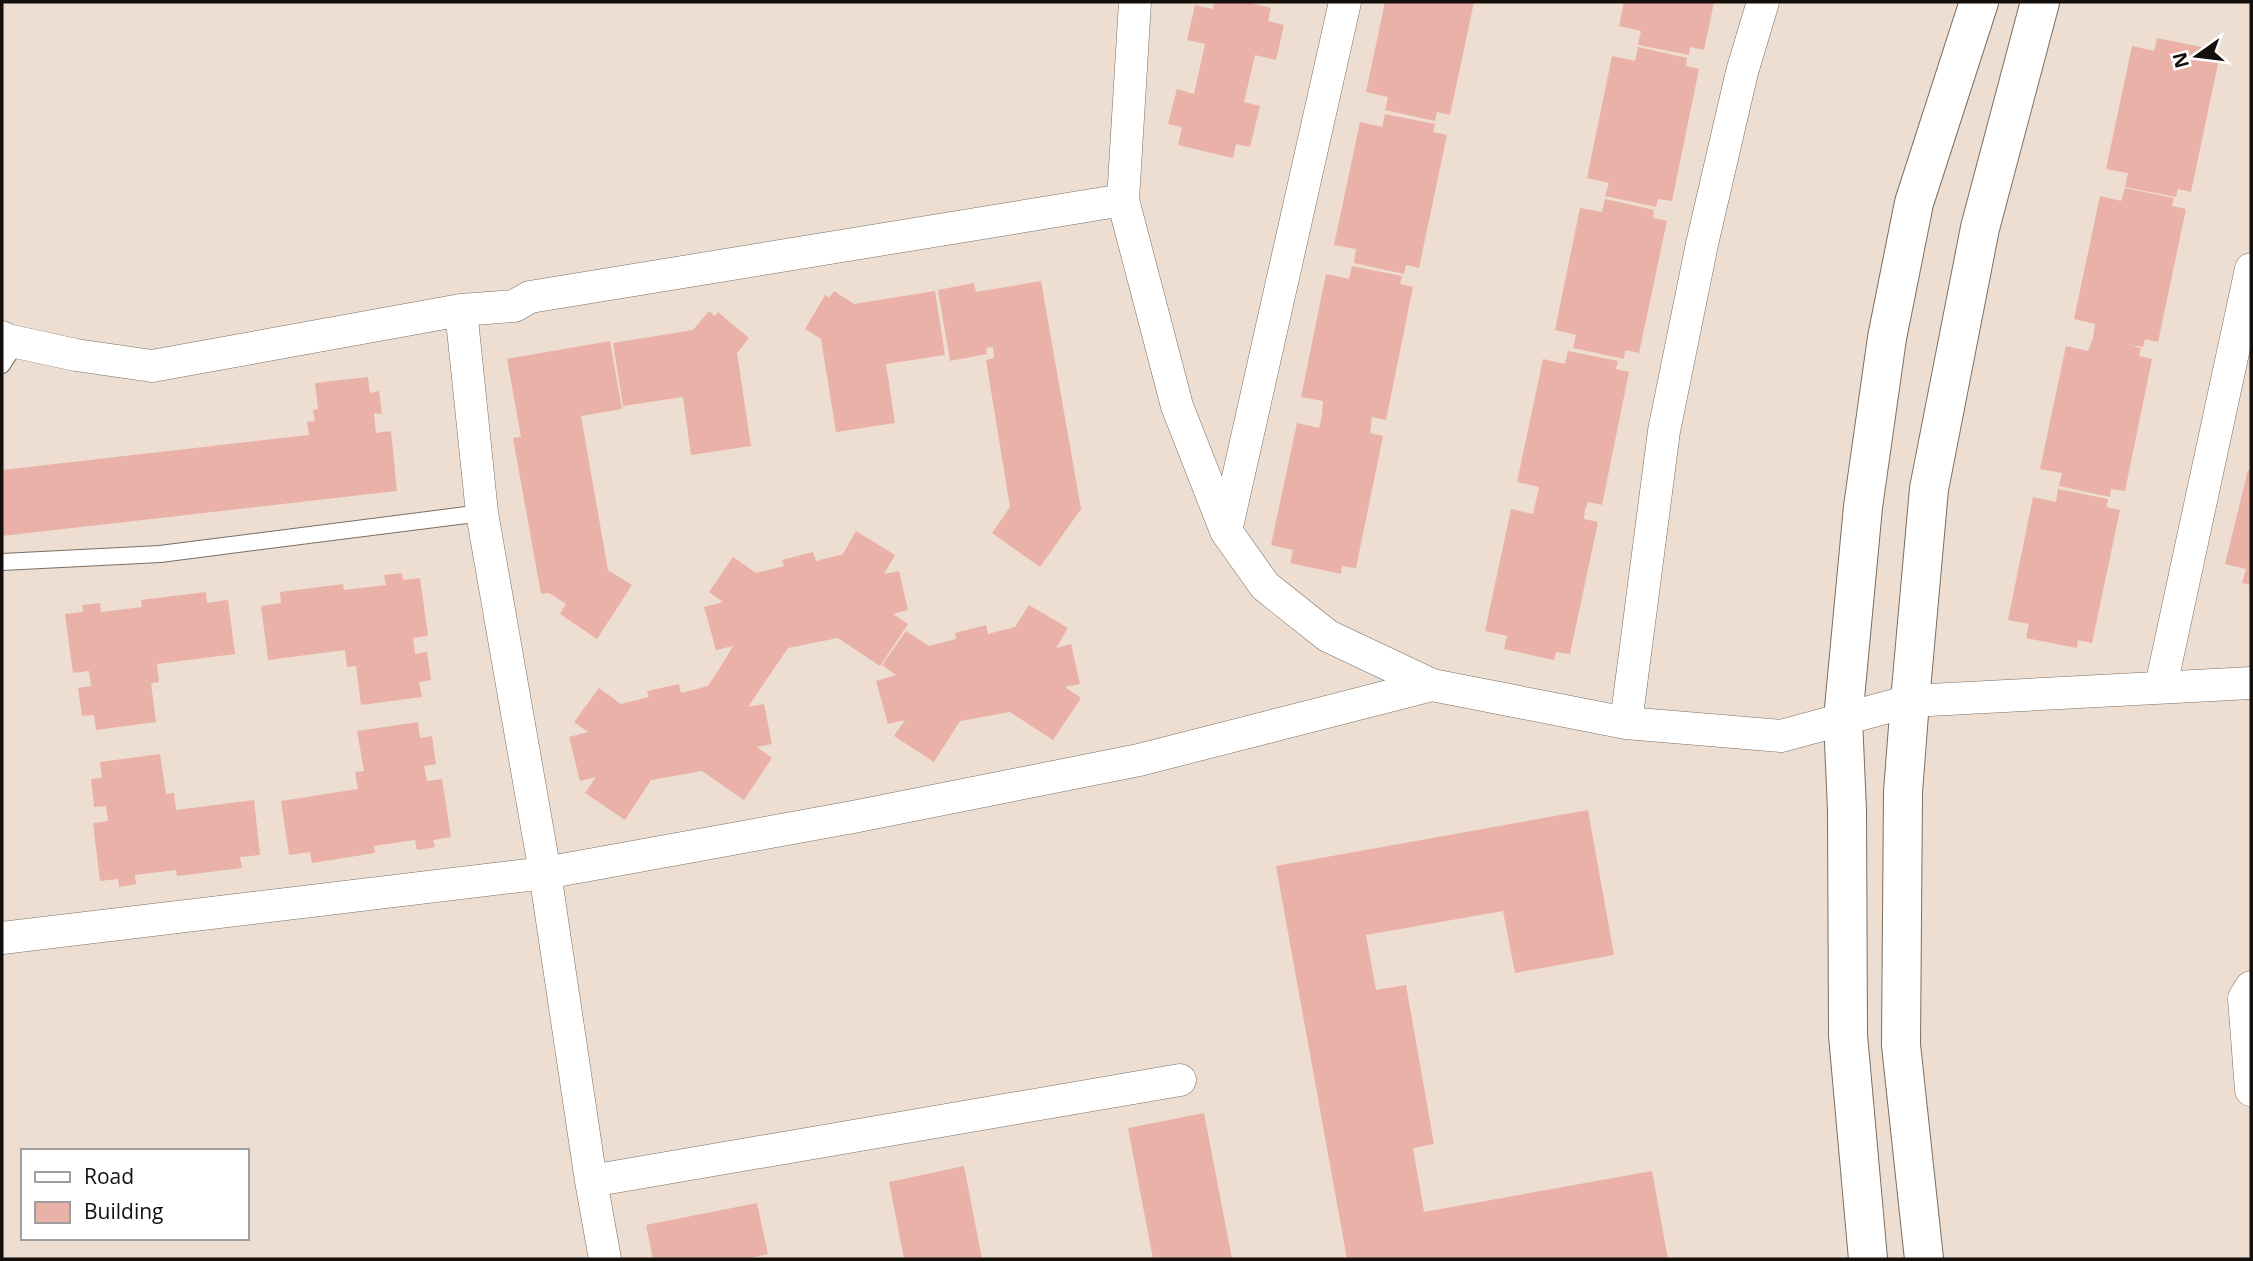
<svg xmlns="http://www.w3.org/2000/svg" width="2253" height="1261" font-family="'Open Sans',sans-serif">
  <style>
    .building { fill: #eab1a8 }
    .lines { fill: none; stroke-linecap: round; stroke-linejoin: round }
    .service-casing { stroke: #7b6e62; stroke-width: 18 }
    .minor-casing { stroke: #7b6e62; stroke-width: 33 }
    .secondary-casing { stroke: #7b6e62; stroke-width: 40 }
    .service { stroke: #fff; stroke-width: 16 }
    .minor { stroke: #fff; stroke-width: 32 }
    .secondary { stroke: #fff; stroke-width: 38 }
  </style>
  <rect width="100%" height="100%" fill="#edded1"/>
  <!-- building -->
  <path class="building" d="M1214,2H1247L1271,8L1268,21L1284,25L1276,60L1255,55L1244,102L1260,106L1250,147L1236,144L1233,158L1178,145L1182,127L1168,124L1177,89L1194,94L1205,44L1187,40L1195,5L1213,9Z
    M1385,2H1474L1450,115L1437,112L1435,121L1385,110L1388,97L1366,92Z
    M1624,2H1714L1704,50L1690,47L1689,55L1638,45L1641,31L1619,26Z
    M2157,38L2207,48L2205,56L2219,59L2191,192L2178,189L2176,197L2125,187L2128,173L2106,169L2132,46L2154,51Z
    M1638,47L1687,58L1686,66L1699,69L1672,201L1658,199L1656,207L1605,196L1609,183L1587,178L1612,56L1635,61Z
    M1385,114L1435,124L1433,132L1447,135L1419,268L1406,265L1404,274L1354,263L1356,249L1334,245L1360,122L1382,127Z
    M2125,188L2174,198L2172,206L2186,209L2158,342L2145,339L2143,347L2126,344L2141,348L2139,356L2152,359L2125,491L2111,489L2110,497L2059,486L2062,473L2040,469L2066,346L2088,351L2093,338L2095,324L2074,319L2100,196L2121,201Z
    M1605,199L1654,210L1653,218L1667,221L1639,353L1625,350L1624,359L1573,348L1576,335L1555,330L1580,208L1602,212Z
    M1352,266L1402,276L1400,284L1413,287L1386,420L1372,417L1370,433L1383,436L1356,568L1342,566L1341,574L1290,563L1293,550L1271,545L1297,423L1319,428L1322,415L1323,401L1301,397L1326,274L1349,279Z
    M1041,281L1081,509L1040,567L992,533L1010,507L986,360L994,358L993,347L986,348L987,354L950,361L938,290L974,283L976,292Z
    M834,291L854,304L935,291L945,355L886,364L895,423L836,432L821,339L805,329L825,295L829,298Z
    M709,311L715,316L718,312L749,338L737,353L751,446L691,455L683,397L623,406L613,343L693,330Z
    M610,341L622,409L581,416L608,570L632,585L597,639L560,614L566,604L549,593L541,594L513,438L521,437L507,359Z
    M1568,351L1618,361L1616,369L1629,372L1602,505L1588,502L1585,510L1584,519L1598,522L1570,654L1556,652L1554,660L1504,649L1507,636L1485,631L1511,509L1533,514L1539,487L1517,482L1543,359L1565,364Z
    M368,377L370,393L379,391L382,414L374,413L376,433L391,431L397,491L2,536V470L309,435L307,422L315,421L313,410L318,409L315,383Z
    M2248,470L2251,471V585L2242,583L2246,569L2225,564Z
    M2058,489L2108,499L2106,507L2120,510L2092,643L2078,640L2077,648L2026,638L2029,624L2008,620L2033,497L2056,502Z
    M856,531L895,555L884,574L899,571L908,610L893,614L908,624L880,666L838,638L788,648L748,707L764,704L772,744L757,747L772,758L744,800L702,771L651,780L625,820L585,793L596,777L580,781L569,737L588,732L574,722L599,688L621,704L649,697L647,691L679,684L681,693L708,686L723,663L733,646L716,650L704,607L723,602L709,592L733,557L756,573L784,566L782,560L813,552L816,561L843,554Z
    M402,573L403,580L420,578L428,636L413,638L415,654L427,652L431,680L419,682L422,697L361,705L356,666L347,667L345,650L268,660L261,606L281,603L280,592L343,584L344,590L386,585L384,575Z
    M206,592L207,603L228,600L235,654L157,664L159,682L151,683L156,722L96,730L94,715L82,716L78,688L91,686L89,671L73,673L65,614L83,612L82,605L100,603L101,612L142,607L141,600Z
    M1029,605L1068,628L1056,648L1071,644L1080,684L1065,687L1081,698L1053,740L1010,712L960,721L934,762L894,736L905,720L888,724L876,681L896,675L882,665L906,631L929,646L956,639L955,633L986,625L988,634L1015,627Z
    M418,722L420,738L432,736L436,764L424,766L427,781L442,779L451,837L433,840L435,847L417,850L415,840L374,846L375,853L312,863L310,852L289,855L281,801L358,789L355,772L364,771L357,731Z
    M160,754L166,794L174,793L176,810L254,800L260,855L240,857L242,868L177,876L176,870L135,875L136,884L119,887L118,879L100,881L93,823L108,821L106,806L94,807L91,779L102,778L100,762Z
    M1588,810L1614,955L1515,973L1503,911L1366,935L1376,990L1406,985L1434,1144L1413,1148L1424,1212L1652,1171L1668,1259H1347L1276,866Z
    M1204,1113L1232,1259H1153L1128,1128Z
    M964,1166L982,1259H904L889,1182Z
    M757,1203L768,1254L746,1259H653L646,1225Z"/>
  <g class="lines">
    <defs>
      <path id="service" d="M2,365L17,342
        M2,562L160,554L482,513"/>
      <path id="minor" d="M1135,2L1123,200L1177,406L1226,531L1265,586L1328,636L1432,685L1626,723L1781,736L1910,701L2251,683
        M461,310L482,513L545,873L591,1181L605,1259
        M2,337L7,340L76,355L152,366L461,310L514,306L530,297L1123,200
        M1226,531L1345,2
        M2161,686L2251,269
        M1626,723L1664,431L1702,244L1742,72L1763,2
        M2,938L545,873L853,817L1139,760L1432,685
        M2251,987L2244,998L2251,1090
        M591,1181L1180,1080"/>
      <path id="secondary" d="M1868,1259L1848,1035L1847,810L1843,719L1863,507L1887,338L1914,203L1979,2
        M1924,1259L1901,1045L1903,792L1910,701L1929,489L1980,228L2040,2"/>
    </defs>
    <!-- service casing -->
    <use href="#service" class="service-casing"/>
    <!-- minor casing -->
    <use href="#minor" class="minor-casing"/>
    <!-- secondary casing -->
    <use href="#secondary" class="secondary-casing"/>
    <!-- service -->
    <use href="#service" class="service"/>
    <!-- minor -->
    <use href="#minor" class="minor"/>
    <!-- secondary -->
    <use href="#secondary" class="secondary"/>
  </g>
  <!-- border -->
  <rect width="2253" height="1261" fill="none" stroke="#140f0b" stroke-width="7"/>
  <!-- legend -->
  <rect x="21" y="1149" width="228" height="91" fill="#ffffff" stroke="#a19f9d" stroke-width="2"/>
  <rect x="35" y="1172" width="35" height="10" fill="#ffffff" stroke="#a19f9d" stroke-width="2"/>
  <text x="84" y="1184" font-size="21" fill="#140f0b">Road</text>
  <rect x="35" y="1202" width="35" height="21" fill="#eab1a8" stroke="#a19f9d" stroke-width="2"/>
  <text x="84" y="1219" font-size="21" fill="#140f0b">Building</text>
  <!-- north arrow -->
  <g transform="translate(2197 56) rotate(256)" stroke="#ffffff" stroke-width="5" paint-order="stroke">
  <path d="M0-5L12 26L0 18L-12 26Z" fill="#140f0b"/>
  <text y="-10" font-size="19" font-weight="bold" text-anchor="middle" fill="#140f0b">N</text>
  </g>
</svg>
